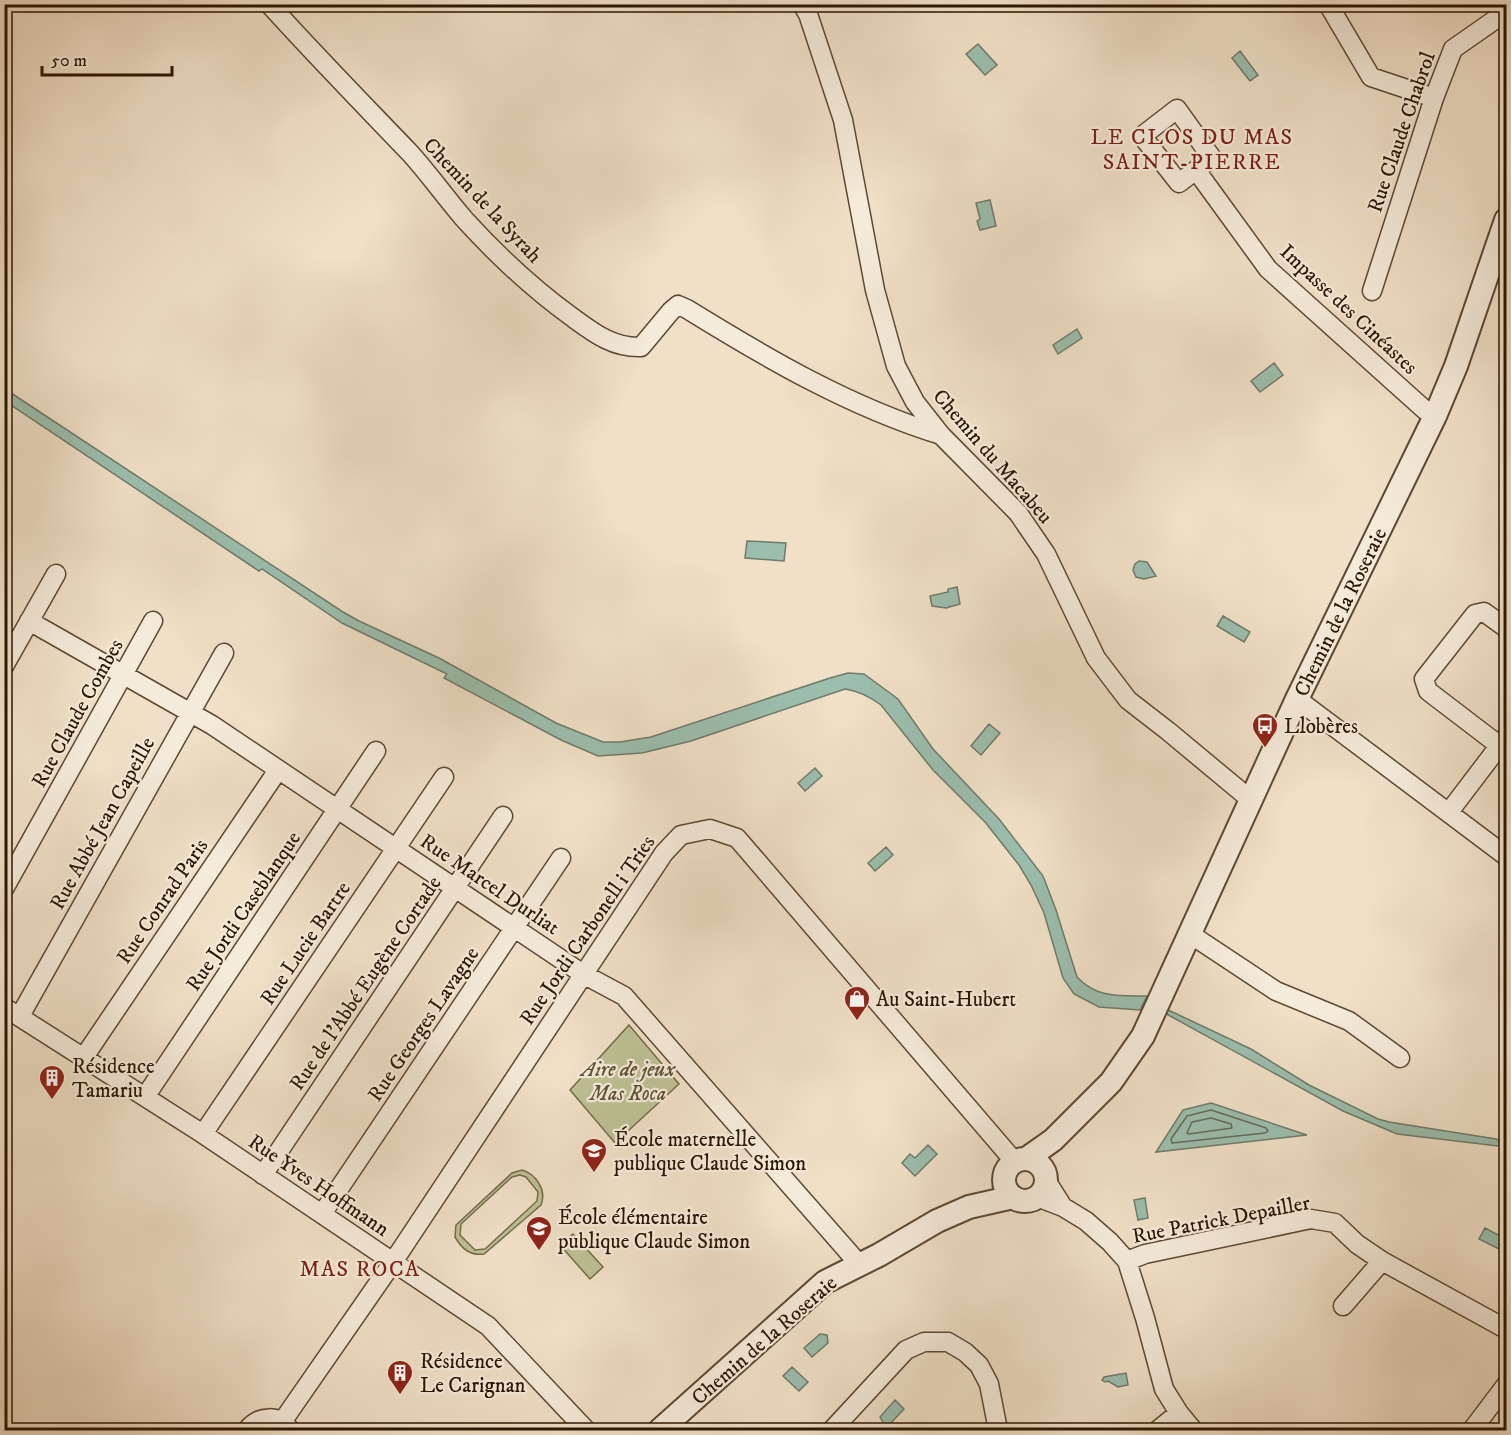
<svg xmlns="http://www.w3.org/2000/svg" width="1511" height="1435" font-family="'IM FELL DW Pica',serif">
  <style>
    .green { fill: #bcc194; stroke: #746c4a; stroke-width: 1.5; fill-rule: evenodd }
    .water { fill: #9bbeae; stroke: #6e7b69; stroke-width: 1.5 }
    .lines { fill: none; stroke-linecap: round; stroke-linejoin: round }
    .shore { stroke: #636a58; stroke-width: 1.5 }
    .minor-casing { stroke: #5c4832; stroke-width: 21 }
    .tertiary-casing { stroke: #5c4832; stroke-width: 26 }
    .minor { stroke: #f5ebdb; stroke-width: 18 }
    .tertiary { stroke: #f5ebdb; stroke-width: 22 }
    .labels { text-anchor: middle; stroke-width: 4.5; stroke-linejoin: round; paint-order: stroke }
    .street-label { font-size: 21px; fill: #2b1601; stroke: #f5ebdb }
    .poi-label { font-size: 21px; fill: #2b1601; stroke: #f5ebdb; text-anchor: start }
    .park-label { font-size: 21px; font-style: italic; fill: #5e5234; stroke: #f5ebdb }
    .neighbourhood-label { font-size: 22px; letter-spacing: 1.5px; fill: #7a1f14; stroke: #f5ebdb }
  </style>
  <rect width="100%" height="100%" fill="#f0e0c7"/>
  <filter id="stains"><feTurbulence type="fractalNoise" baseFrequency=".00333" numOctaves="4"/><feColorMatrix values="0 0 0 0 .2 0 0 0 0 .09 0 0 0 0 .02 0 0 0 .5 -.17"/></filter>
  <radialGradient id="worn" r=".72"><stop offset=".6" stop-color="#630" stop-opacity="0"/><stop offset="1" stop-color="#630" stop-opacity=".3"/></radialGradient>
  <!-- green -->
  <path class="green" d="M629,1025L679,1084L615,1143L570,1090Z
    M522,1170C536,1174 547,1190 541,1205L484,1254C470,1256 462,1249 455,1237L456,1225L512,1173ZM520,1175L526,1177L538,1192L537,1201L485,1249L475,1250L460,1235L461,1224L512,1177Z
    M573,1234L603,1267L590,1279L560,1245Z"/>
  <!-- water -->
  <path class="water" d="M978,44L997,65L985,75L966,54Z
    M1240,51L1258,75L1250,81L1232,58Z
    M990,200L996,226L980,230L977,221L980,219L976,203Z
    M1077,329L1082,338L1058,354L1053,345Z
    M1274,363L1283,375L1260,392L1251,381Z
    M5,389L343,612L359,621L439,658L556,723L603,742H620L651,737L830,678L848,673L864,674L898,699L933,749L999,819L1043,876L1056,910L1077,977C1096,998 1120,996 1147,996L1140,1010L1099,1007L1074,994L1063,978L1044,913L1031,885L1019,865L985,822L933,770L881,705C869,696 859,691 845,689L691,741L642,753L598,756L561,740L444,678L447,674L342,623L262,569L259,571L5,401Z
    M747,541L786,543L784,561L745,558Z
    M1139,561L1147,562L1156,576L1144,579L1136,577L1133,570L1135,564Z
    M957,587L960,604L946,608L932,606L930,596L948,592V589Z
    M1223,616L1250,632L1244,642L1217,626Z
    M989,724L1000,733L981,755L971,746Z
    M815,768L822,776L805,791L798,783Z
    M886,847L893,855L875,871L868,863Z
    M1164,1008L1251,1049L1309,1085L1378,1119L1389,1122L1496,1139L1506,1143V1147L1397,1134L1343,1111L1161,1011Z
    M1211,1103L1307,1135L1156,1152L1183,1110Z
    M928,1145L937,1154L915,1176L902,1163L910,1154L915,1158Z
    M1145,1198L1148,1218L1138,1220L1134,1200Z
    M1485,1228L1504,1238L1499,1249L1479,1239Z
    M820,1334L827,1335L828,1343L812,1357L804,1348Z
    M792,1367L808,1382L799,1391L783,1376Z
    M1126,1373L1128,1385L1118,1387L1108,1381L1105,1382L1102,1380L1104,1377Z
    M895,1400L904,1409L889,1425L884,1424L880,1417Z"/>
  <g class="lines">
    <!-- shore -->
    <path class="shore" d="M1211,1110L1266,1128L1268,1131L1265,1133L1172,1143L1171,1139L1187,1116Z
      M1211,1118L1231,1124L1232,1128L1189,1134L1187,1133L1192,1122Z"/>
    <defs>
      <path id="minor" d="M269,4C315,55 363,104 410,153C429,174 446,198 465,220C498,256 533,289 572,317C594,333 613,348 641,347L671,311L678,305L687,309C768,359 850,407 941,435
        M802,4L808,14L843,120L875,290L896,366L915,402L941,435L1018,513L1046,554L1096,658L1128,700L1168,731L1251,800
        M1328,4L1371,77L1434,98
        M1177,109L1212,158L1179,183L1142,136Z
        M1196,170L1268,269L1425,410L1435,416
        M1372,291L1434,98L1453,49L1506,12
        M29,621L212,725L583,974L624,996L859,1264
        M4,666L56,574
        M1297,699L1506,856
        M1500,746L1428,691L1424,679L1475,614L1484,612L1506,628
        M1449,812L1506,737
        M4,889L153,621
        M1190,934L1276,991L1349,1021L1400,1058
        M4,1007L203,1134L488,1326L586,1430
        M20,1016L224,653
        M84,1057L278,770
        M145,1097L376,751
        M203,1134L444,777
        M263,1175L503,816
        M1046,1180L1063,1207
        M1037,1197L1063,1207L1086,1221L1110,1242L1127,1261L1145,1318L1164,1389L1179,1413L1193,1430
        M322,1214L561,858
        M1127,1261L1145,1254L1311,1219L1335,1223L1357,1244L1382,1261L1506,1329
        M1343,1306L1382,1261
        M282,1422L393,1262L664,853L681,835L710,829L737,838L1014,1161
        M247,1430C259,1415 279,1414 290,1430
        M832,1430L906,1350L924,1342H948L965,1352L979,1365L989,1384L998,1430
        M1158,1430L1179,1413
        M1472,1430L1506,1385"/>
      <path id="tertiary" d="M1004 1180a21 21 0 1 1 42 0a21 21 0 1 1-42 0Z
        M1026,1159L1053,1140L1111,1082L1143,1036L1297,699L1435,416L1456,366L1506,220
        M660,1430L825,1282L879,1255L937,1221L969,1207L1013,1197"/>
    </defs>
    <!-- minor casing -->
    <use href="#minor" class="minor-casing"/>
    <!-- tertiary casing -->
    <use href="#tertiary" class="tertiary-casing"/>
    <!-- minor -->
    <use href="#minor" class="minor"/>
    <!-- tertiary -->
    <use href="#tertiary" class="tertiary"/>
  </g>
  <!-- icons -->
  <defs>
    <symbol id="bus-pin" viewBox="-11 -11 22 30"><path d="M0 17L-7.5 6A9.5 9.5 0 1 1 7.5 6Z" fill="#8f2418" stroke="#f5ebdb"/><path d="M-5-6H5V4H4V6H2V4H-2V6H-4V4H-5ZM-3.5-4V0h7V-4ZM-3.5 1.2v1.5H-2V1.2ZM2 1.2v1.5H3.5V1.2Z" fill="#fff"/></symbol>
    <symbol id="shop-pin" viewBox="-11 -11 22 30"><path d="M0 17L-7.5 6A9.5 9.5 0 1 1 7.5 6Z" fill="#8f2418" stroke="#f5ebdb"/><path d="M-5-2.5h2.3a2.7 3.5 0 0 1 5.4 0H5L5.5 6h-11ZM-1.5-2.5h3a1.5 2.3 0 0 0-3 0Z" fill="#fff"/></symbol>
    <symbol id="building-pin" viewBox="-11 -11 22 30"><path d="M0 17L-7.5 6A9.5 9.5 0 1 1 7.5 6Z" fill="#8f2418" stroke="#f5ebdb"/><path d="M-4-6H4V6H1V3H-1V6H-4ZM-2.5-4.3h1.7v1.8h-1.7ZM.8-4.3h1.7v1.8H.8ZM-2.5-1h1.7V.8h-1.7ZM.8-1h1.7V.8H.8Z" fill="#fff"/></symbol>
    <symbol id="school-pin" viewBox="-11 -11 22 30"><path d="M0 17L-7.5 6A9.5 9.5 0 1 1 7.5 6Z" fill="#8f2418" stroke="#f5ebdb"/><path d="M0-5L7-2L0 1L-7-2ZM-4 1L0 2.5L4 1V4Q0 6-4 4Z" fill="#fff"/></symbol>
  </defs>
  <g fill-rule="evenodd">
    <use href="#bus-pin" x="1250" y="711" width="30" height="40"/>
    <use href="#shop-pin" x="842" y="984" width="30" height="40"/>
    <use href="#building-pin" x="37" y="1063" width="30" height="40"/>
    <use href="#school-pin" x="579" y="1136" width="30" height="40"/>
    <use href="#school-pin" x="524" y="1214" width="30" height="40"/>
    <use href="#building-pin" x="385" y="1358" width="30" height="40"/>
  </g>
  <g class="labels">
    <!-- street labels -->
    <g class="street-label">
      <text transform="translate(1401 132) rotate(-71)" y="7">Rue Claude Chabrol</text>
      <text transform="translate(483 200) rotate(47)" y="7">Chemin de la Syrah</text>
      <text transform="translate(1349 309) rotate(43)" y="7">Impasse des Cinéastes</text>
      <text transform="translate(993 456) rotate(49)" y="7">Chemin du Macabeu</text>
      <text transform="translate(1340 612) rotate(-64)" y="7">Chemin de la Roseraie</text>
      <text transform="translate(77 713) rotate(-61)" y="7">Rue Claude Combes</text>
      <text transform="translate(102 823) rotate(-61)" y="7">Rue Abbé Jean Capeille</text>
      <text transform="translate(490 884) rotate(34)" y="7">Rue Marcel Durliat</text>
      <text transform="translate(162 901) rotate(-56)" y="7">Rue Conrad Paris</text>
      <text transform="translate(243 911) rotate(-56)" y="7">Rue Jordi Caseblanque</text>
      <text transform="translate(587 930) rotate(-56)" y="7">Rue Jordi Carbonell i Tries</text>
      <text transform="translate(305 943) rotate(-56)" y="7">Rue Lucie Bartre</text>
      <text transform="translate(365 983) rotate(-56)" y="7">Rue de l'Abbé Eugène Cortade</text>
      <text transform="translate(423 1024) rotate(-56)" y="7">Rue Georges Lavagne</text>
      <text transform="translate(319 1185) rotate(34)" y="7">Rue Yves Hoffmann</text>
      <text transform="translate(1221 1219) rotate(-11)" y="7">Rue Patrick Depailler</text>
      <text transform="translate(764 1340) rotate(-41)" y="7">Chemin de la Roseraie</text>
    </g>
    <!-- poi labels -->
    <g class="poi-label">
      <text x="1284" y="733">Llobères</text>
      <text x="876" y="1006">Au Saint-Hubert</text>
      <text x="72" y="1073">Résidence<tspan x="72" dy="24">Tamariu</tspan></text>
      <text x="614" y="1146">École maternelle<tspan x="614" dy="24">publique Claude Simon</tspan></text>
      <text x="558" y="1224">École élémentaire<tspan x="558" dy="24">publique Claude Simon</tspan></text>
      <text x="420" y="1368">Résidence<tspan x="420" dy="24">Le Carignan</tspan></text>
    </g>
    <!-- park labels -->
    <g class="park-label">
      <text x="628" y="1076">Aire de jeux<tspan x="628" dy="24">Mas Roca</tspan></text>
    </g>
    <!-- neighbourhood labels -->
    <g class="neighbourhood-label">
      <text x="1192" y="144">LE CLOS DU MAS<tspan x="1192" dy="25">SAINT-PIERRE</tspan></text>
      <text x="360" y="1276">MAS ROCA</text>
    </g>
  </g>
  <!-- margin -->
  <rect width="1511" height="1435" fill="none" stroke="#f0e0c7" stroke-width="24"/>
  <rect x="6" y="6" width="1499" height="1423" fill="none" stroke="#2b1601" stroke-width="3"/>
  <rect x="12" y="12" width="1487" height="1411" fill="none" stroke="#2b1601" stroke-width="1.5"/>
  <!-- scale -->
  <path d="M42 66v9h130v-9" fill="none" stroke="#2b1601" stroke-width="3"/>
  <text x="51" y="66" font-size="18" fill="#2b1601" stroke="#f5ebdb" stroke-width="4.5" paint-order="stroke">50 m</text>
  <rect width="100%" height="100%" filter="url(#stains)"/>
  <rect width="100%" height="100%" fill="url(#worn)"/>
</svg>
